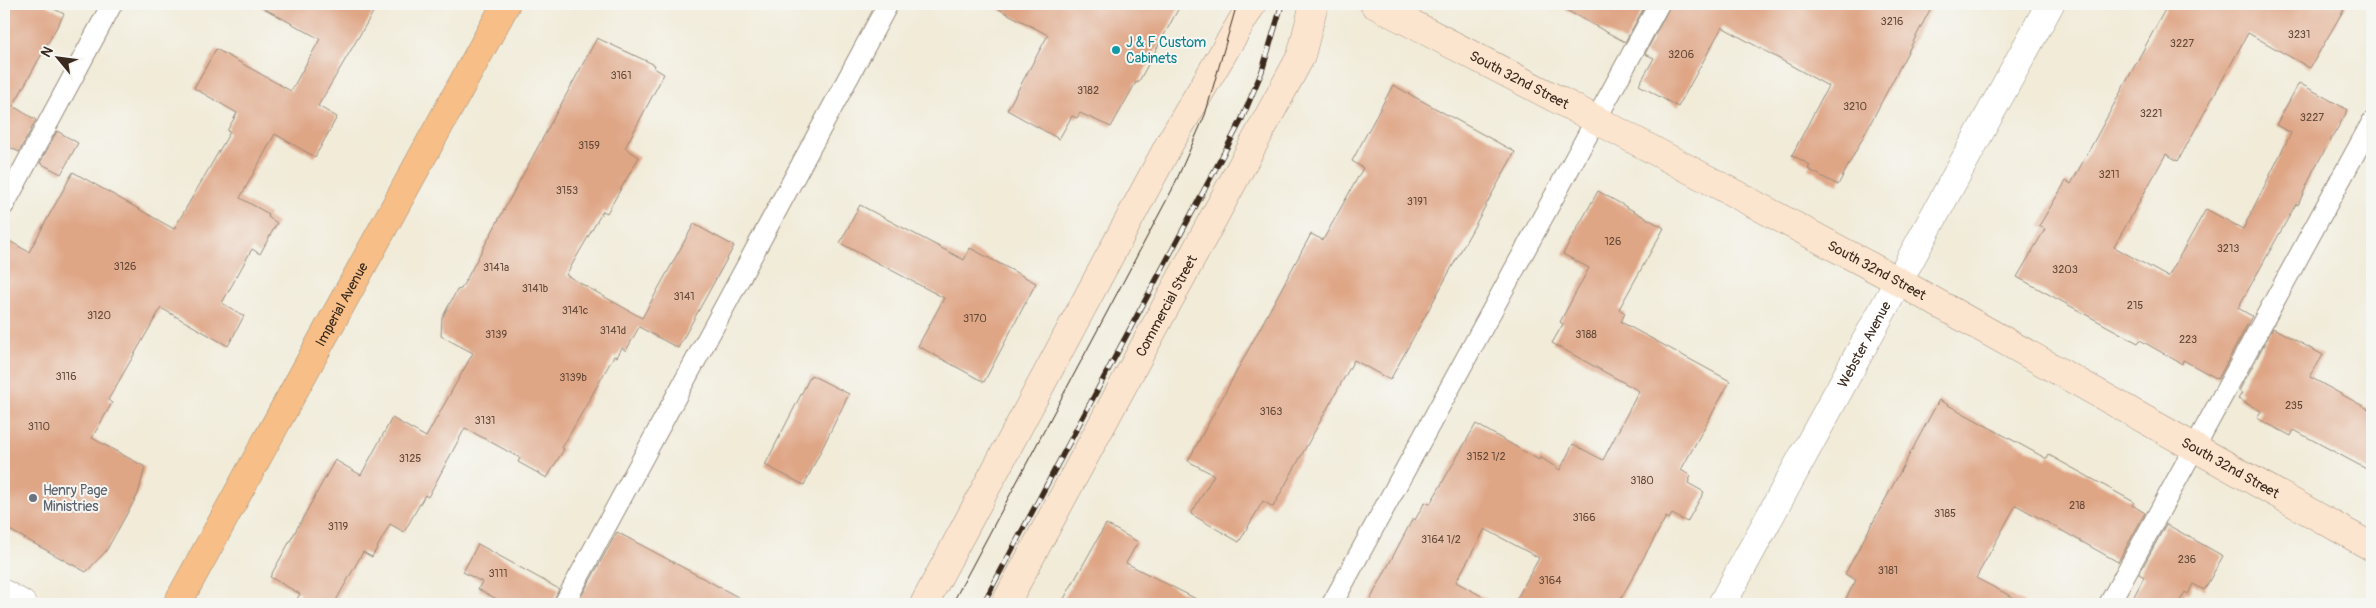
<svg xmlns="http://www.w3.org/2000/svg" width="2376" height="608" font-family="Pangolin,sans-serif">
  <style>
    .building { fill: #dfa686 }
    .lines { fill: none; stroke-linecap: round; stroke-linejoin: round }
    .lane-casing { stroke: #968a7b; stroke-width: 22 }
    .street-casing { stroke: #968a7b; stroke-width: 29 }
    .secondary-casing { stroke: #968a7b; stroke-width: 29 }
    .primary-casing { stroke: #968a7b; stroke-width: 29 }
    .lane { stroke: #fff; stroke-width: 20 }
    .street { stroke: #fff; stroke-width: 28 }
    .secondary { stroke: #fce5cf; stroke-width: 28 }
    .primary { stroke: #f7be87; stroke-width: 28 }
    .tram { stroke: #3b2a1e; stroke-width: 1 }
    .rail-casing { stroke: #3b2a1e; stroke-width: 5.5 }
    .rail { stroke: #f6f6f2; stroke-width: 4; stroke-dasharray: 11; stroke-linecap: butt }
    .culture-dot { fill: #0f9aa8; stroke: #f6f6f2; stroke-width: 2 }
    .worship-dot { fill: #6b7280; stroke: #f6f6f2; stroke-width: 2 }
    .labels { text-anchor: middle; stroke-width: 4; stroke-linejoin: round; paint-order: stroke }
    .number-label { font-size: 11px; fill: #644938 }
    .culture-label { font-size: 14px; fill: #0d838f; stroke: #f6f6f2; text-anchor: start }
    .street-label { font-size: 14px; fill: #3b2a1e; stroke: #f6f6f2 }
    .worship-label { font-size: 14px; fill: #5b616d; stroke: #f6f6f2; text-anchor: start }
  </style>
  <rect width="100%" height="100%" fill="#f6f6f2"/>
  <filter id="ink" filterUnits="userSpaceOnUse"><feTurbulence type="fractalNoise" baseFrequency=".02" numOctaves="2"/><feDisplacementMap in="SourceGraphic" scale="10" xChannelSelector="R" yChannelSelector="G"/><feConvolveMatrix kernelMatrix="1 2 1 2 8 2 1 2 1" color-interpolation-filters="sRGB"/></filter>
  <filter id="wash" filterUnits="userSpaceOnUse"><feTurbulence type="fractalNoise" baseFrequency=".0096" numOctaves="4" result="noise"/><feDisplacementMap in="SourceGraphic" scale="20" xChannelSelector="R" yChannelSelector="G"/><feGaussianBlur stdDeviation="1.12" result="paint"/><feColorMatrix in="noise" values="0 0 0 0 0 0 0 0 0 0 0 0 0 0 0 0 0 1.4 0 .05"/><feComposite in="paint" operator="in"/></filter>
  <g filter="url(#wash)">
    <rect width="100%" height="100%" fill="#f1ebd8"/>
    <g id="blocks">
      <!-- building -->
      <path class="building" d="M4,4H44L64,14L13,106L36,120L19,152L4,144Z
        M256,4H378L318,106L337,117L315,157L275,134L240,198L269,214L268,217L277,223L260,254L252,249L222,303L244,316L228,346L161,308L108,400L112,403L92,438L145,467L138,494L106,551L86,572L4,527V238L29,252L73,172L174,229L230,132L227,131L237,113L194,88L216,49L291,91L320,39Z
        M989,4H1181L1138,83L1136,82L1111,127L1080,113L1077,118L1072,116L1059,139L1007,110L1048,35Z
        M1555,4H1646L1625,42Z
        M1671,4H1933L1838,185L1808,169L1810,165L1792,155L1828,86L1722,27L1678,107L1639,85L1654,58L1645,54Z
        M2168,4H2347L2310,68L2248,33L2178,161L2166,154L2114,247L2168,277L2206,209L2243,229L2291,133L2276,125L2299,83L2348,110L2314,169L2298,205L2296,204L2238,308L2252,316L2218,379L2183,360L2182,364L2140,340L2138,343L2017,277L2045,229L2039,226L2066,181L2071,184Z
        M597,38L655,65L654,68L664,74L625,148L639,157L607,213L603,211L566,275L642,318L694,224L734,246L678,348L639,327L626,351L622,348L617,357L614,356L562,448L564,449L547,478L518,462L520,458L465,428L428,497L425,495L404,532L390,524L372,557L363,552L334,604H294L300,594L270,577L335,460L361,475L392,418L426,437L473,353L441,336L442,318L457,290L461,289Z
        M1393,85L1515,152L1390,380L1354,360L1273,507L1263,501L1239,542L1191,514L1214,475L1188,461L1311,234L1323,240L1363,168L1352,161Z
        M57,131L78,143L61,174L40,163Z
        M1598,191L1664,228L1619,309L1625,313L1621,322L1730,381L1681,470L1691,476L1688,483L1704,492L1687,522L1672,514L1669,519L1666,517L1618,604H1514L1539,558L1485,529L1456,582L1496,604H1368L1413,518L1415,520L1425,502L1430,504L1476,424L1539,460L1540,457L1560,470L1573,444L1603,460L1639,391L1552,343L1563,324L1560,322L1589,268L1563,254Z
        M860,205L964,260L970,248L1036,283L984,382L918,346L944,298L840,243Z
        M2273,328L2323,355L2310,377L2372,411V472L2294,430L2291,436L2257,418L2261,411L2238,399L2242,393L2239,391Z
        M811,375L849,394L804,485L765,465Z
        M1939,400L2047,459L2049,455L2134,502L2132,505L2145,513L2118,562L2016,505L1976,578L2026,604H1843L1856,580L1845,574Z
        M1106,524L1138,542L1126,563L1206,604H1061Z
        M2166,524L2223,556L2204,590L2193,584L2188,594L2185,592L2178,604H2130L2144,577L2139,574Z
        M617,532L751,604H577Z
        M478,544L559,589L552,604H506L478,589L482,582L463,572Z"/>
    </g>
  </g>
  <g filter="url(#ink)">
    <use href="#blocks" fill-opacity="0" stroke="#968a7b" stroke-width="1"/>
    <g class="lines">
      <defs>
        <path id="lane" d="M4,205L112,4
          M564,604L888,4
          M1332,604L1659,4
          M2109,604L2372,122"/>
        <g id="street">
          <path d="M4,594L22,604"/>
          <path id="s1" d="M1722,604L2050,4"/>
        </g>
        <g id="secondary">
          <path id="s2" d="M1374,4L1595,119L1898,281L2372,547"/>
          <path d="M924,604L1171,141L1252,4"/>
          <path id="s3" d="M1005,604L1301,56L1314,4"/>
        </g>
        <g id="primary">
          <path id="s4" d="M177,604L506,4"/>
        </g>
      </defs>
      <!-- lane casing -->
      <use href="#lane" class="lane-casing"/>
      <!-- street casing -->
      <use href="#street" class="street-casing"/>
      <!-- secondary casing -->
      <use href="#secondary" class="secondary-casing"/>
      <!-- primary casing -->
      <use href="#primary" class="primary-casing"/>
      <!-- lane -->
      <use href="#lane" class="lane"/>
      <!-- street -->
      <use href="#street" class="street"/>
      <!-- secondary -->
      <use href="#secondary" class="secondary"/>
      <!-- primary -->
      <use href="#primary" class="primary"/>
      <!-- tram -->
      <path class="tram" d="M952,604L1173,188L1205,115L1237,4"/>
      <defs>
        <path id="rail" d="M983,604L1241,121L1262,71L1282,4"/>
      </defs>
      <!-- rail casing -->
      <use href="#rail" class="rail-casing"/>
      <!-- rail -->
      <use href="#rail" class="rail"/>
    </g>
  </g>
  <!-- markers -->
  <circle class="culture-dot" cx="1116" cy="50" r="5"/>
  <circle class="worship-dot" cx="33" cy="498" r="5"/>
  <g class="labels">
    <!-- number labels -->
    <g class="number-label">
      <text x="1892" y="25">3216</text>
      <text x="2299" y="38">3231</text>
      <text x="2182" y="47">3227</text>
      <text x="1681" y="58">3206</text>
      <text x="621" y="79">3161</text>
      <text x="1088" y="94">3182</text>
      <text x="1855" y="110">3210</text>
      <text x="2151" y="117">3221</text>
      <text x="2312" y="121">3227</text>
      <text x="589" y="149">3159</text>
      <text x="2109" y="178">3211</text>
      <text x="567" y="194">3153</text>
      <text x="1417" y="205">3191</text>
      <text x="1613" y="245">126</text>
      <text x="2228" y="252">3213</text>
      <text x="125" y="270">3126</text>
      <text x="496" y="271">3141a</text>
      <text x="2065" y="273">3203</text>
      <text x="535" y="292">3141b</text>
      <text x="684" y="300">3141</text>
      <text x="2135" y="309">215</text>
      <text x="575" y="314">3141c</text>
      <text x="99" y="319">3120</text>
      <text x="975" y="322">3170</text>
      <text x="613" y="334">3141d</text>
      <text x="496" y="338">3139</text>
      <text x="1586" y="338">3188</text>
      <text x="2188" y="343">223</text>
      <text x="66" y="380">3116</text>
      <text x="573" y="381">3139b</text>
      <text x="2294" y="409">235</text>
      <text x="1271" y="415">3163</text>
      <text x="485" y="424">3131</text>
      <text x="39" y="430">3110</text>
      <text x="1486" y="460">3152 1/2</text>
      <text x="410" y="462">3125</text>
      <text x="1642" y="484">3180</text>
      <text x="2077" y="509">218</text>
      <text x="1945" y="517">3185</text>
      <text x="1584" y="521">3166</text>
      <text x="338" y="530">3119</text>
      <text x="1441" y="543">3164 1/2</text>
      <text x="2187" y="563">236</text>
      <text x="1888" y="574">3181</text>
      <text x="498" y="577">3111</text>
      <text x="1550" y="584">3164</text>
    </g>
    <!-- culture labels -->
    <g class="culture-label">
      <text x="1126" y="47">J &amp; F Custom<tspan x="1126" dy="16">Cabinets</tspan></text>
    </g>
    <!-- street labels -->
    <g class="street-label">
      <text dy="5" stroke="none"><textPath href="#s2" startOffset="164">South 32nd Street</textPath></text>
      <text dy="5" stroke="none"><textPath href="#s2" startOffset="569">South 32nd Street</textPath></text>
      <text dy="5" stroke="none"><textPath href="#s4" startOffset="342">Imperial Avenue</textPath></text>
      <text dy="5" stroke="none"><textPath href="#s3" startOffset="339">Commercial Street</textPath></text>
      <text dy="5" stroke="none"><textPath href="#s1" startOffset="296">Webster Avenue</textPath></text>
      <text dy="5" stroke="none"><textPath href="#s2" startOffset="974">South 32nd Street</textPath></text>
    </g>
    <!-- worship labels -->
    <g class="worship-label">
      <text x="43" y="495">Henry Page<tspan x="43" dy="16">Ministries</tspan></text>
    </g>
  </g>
  <!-- margin -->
  <rect width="2376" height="608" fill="none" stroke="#f6f6f2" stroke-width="20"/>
  <!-- north arrow -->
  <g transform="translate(58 58) rotate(299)" stroke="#f6f6f2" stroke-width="4" paint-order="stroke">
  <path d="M0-4L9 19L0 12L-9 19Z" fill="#3b2a1e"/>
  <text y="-8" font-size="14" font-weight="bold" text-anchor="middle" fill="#3b2a1e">N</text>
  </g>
</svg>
